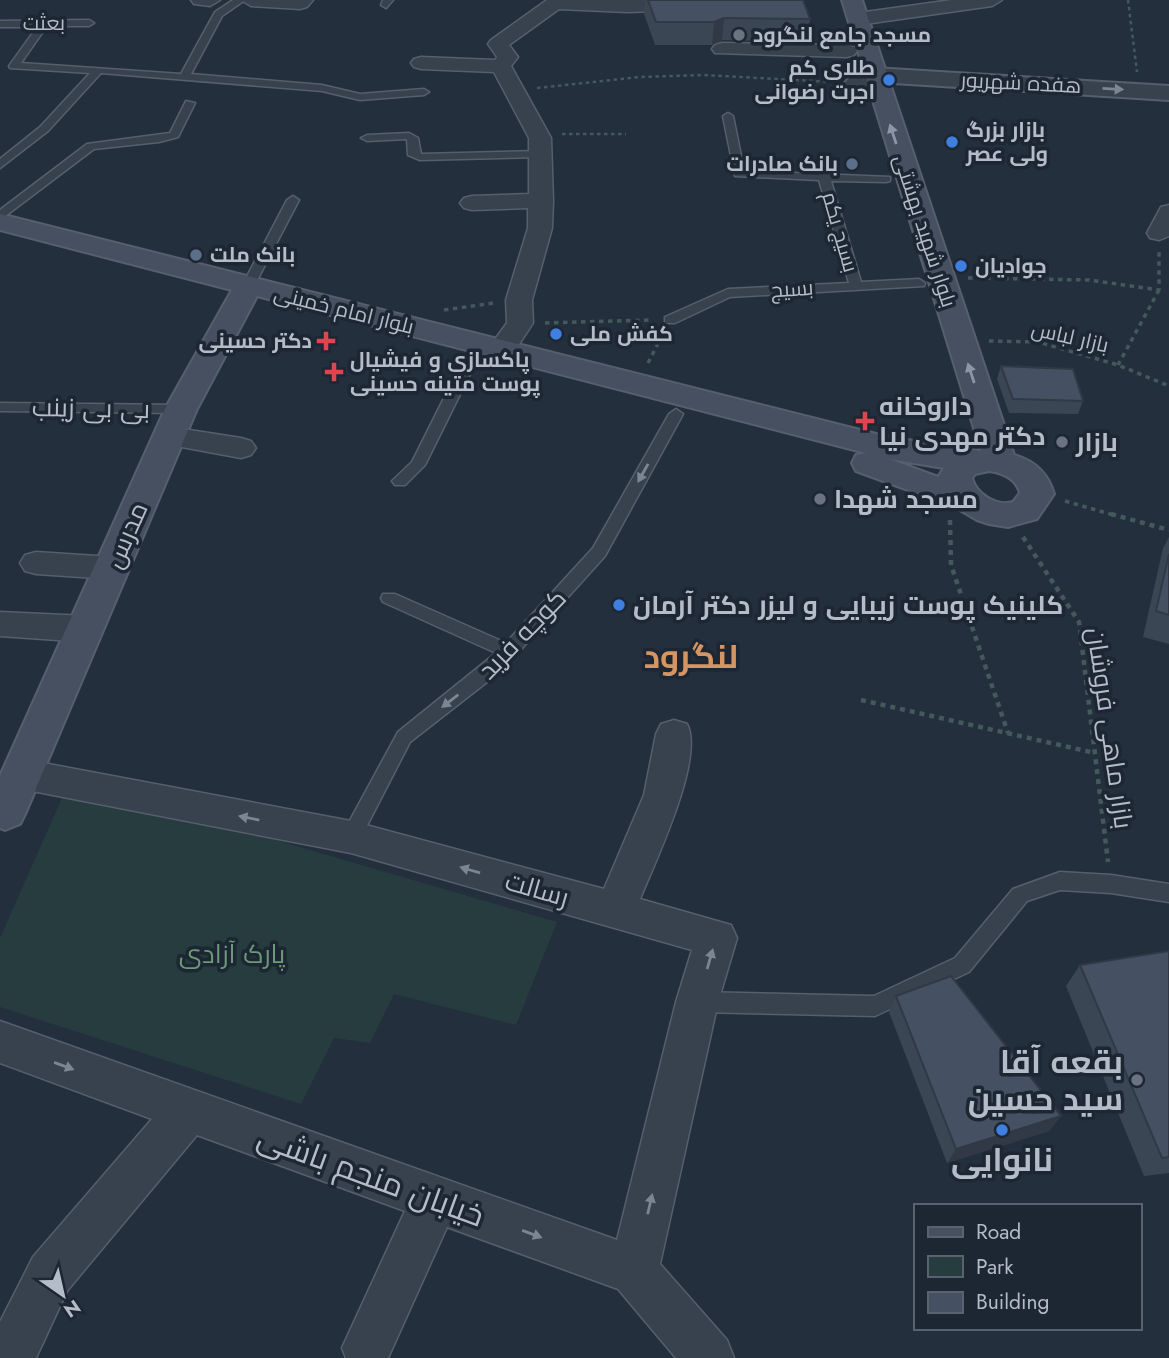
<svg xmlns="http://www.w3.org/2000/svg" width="1169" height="1358" font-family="Jost,Cairo,sans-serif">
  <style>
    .green { fill: #263c3f }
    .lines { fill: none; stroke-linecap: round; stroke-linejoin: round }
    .service-casing { stroke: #565f6c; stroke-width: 3 }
    .minor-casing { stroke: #565f6c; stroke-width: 3 }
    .tertiary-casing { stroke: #565f6c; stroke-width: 4 }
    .secondary-casing { stroke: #565f6c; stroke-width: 4 }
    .path-far2 { stroke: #44595c; stroke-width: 2.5; stroke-dasharray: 3.5 3.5; stroke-linecap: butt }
    .path-far1 { stroke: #44595c; stroke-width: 3.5; stroke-dasharray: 4.5 4.5; stroke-linecap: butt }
    .path { stroke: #44595c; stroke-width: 4.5; stroke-dasharray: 5 5; stroke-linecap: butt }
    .service { fill: #38414e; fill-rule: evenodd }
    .minor { fill: #38414e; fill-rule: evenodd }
    .tertiary { fill: #38414e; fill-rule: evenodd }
    .secondary { fill: #465061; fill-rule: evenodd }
    .wall { fill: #3b4654 }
    .shaded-wall { fill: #303945 }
    .building { fill: #455162; stroke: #303945; stroke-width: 2 }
    .oneway { fill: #7c8592 }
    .oneway2 { fill: #8e96a5 }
    .worship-dot { fill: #6b7280; stroke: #1d2633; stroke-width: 2.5 }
    .shop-dot { fill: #3f7fe0; stroke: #1d2633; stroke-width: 2.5 }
    .service-dot { fill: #5c6f8a; stroke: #1d2633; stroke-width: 2.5 }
    .health-dot { fill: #e0444e; stroke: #1d2633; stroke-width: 2.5 }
    .labels { text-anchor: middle; stroke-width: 7; stroke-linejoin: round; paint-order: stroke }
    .far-street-label { font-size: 21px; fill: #b4bcc9; stroke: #1d2633 }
    .far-poi-label { font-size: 21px; font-weight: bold; fill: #b4bcc9; stroke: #1d2633; text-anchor: start }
    .poi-label { font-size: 26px; font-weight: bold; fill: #b4bcc9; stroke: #1d2633; text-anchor: start }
    .street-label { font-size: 26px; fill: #b4bcc9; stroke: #1d2633 }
    .park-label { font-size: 26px; fill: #6b9a76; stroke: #1d2633 }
    .near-poi-label { font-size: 32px; font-weight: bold; fill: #b4bcc9; stroke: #1d2633; text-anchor: end }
    .near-street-label { font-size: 32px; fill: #b4bcc9; stroke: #1d2633 }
    .district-label { font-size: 33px; font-weight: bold; fill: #d59563; stroke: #1d2633 }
  </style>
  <rect width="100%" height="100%" fill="#242f3e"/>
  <!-- green -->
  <path class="green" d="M70,780L557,922L516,1025L394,994L370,1043L334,1038L301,1104L0,1007V938Z"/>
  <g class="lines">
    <defs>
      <path id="service" d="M233,0H245L222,16L191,74L322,85L360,94L424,89L429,92L424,95L360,100L322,91L101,73L48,131L0,168V159L40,127L90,73L10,68L9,66L37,27H0V21L89,20L94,23L89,26H47L21,63L181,74L215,12Z
        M383,0H393L386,8L381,5Z
        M186,101L195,103L178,137L159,142L94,149L0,220V210L87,144L170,133Z
        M728,113L733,116L744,171L890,177V181L886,182L831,181L861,282L919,279L925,283L924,286L730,297L675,323H665V317L728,289L849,283L819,180L735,176L723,116Z
        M409,133L418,138L421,154L541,151L547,154L541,157L420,160L408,155L407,139L367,141L361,138L367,135Z
        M293,196L299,200L254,286L248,290L243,289L242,286L287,200Z
        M470,356L477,360L425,465L405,485H395L392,481L412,462L463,360Z
        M0,403L181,405L188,409L181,413L0,411Z
        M676,409L683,414L605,556L515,656L487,682L410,742L358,843L351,845L344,843L341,837L398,732L496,653L383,602L381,598L383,594H395L506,643L593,548L669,414Z
        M1060,872L1111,875L1169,884V902L1111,893L1060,890L1027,901L969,972L875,1016L697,1012L689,1009L686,1002L689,995L697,992L874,996L955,958L1013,889Z"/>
      <path id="minor" d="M191,0H220L210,6L194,4Z
        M241,0H313L307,7L300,9L251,6Z
        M547,0H698L701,4L691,10L627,12L559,9L509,45L518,57L511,66L551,138L553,201L552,228L532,300L533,323L512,355L502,357L492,355L488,349L507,323L506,300L528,228V208L472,210L464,208L460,203L464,198L472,196L529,194V138L494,72L421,69L414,67L411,63L414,59L421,57L495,60L497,57L488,44L491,40Z
        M952,0H1002L992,6L858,25L848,19L858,13Z
        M722,43L847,45L854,47L857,51L854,55L847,57L715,53L712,49L715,45Z
        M1169,205V236L1159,240L1150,238L1147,233L1161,207Z
        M170,427L241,438L251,441L256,448L251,455L241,458L160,443L155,436L160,429Z
        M36,552L112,557L123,560L128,568L123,576L112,579L36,574L25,571L20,563L25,555Z
        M0,612L86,616L98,620L103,629L98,638L86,642L0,636Z
        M674,720L687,724C705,758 655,862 640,899L731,925L737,938L718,1002L660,1264L727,1340L734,1358H676L618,1289L447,1227L388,1358H346L342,1348L405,1211L197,1135L67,1291L36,1358H0V1322L33,1257L152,1119L0,1063V1021L617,1240L676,1002L692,950L351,853L22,789L9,785L3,774L9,763L22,759L351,821L604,889L644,795L656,734L661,724Z"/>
      <path id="tertiary" d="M874,68L1169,86V100L877,82L857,90L849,88L845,83L849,78Z"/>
      <path id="secondary" d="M842,0H862L1014,455C1035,461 1048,473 1054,494L1037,519L1008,527L989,524L977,520L955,507L856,471L852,463L856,455L866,453L257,296L197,409L26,812L20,824L5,830L0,828V776L165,409L232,290L0,230V214L888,437L981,451ZM889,459L944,468L938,477ZM989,471C1003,473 1016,478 1020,493L1013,502C997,507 976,494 972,478L975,474Z"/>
    </defs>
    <!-- service casing -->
    <use href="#service" class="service-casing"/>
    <!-- minor casing -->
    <use href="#minor" class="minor-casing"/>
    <!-- tertiary casing -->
    <use href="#tertiary" class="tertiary-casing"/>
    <!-- secondary casing -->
    <use href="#secondary" class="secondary-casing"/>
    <!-- path-far2 -->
    <path class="path-far2" d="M1128,0L1137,72
      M537,88L640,77L704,75L832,82
      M562,134H626"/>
    <!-- path-far1 -->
    <path class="path-far1" d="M968,278L1089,280L1159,290V252
      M444,310L494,303
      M545,323L652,320
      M989,341L1038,342L1118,365L1169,386
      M648,363L663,334
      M1118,365L1159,290
      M1065,501L1117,516"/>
    <!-- path -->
    <path class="path" d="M1111,514L1169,530
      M950,520L951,565L1008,733
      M1023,537L1079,622L1108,862
      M861,700L1095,753"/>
    <!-- service -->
    <use href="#service" class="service"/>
    <!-- minor -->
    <use href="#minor" class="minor"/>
    <!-- tertiary -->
    <use href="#tertiary" class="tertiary"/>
    <!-- secondary -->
    <use href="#secondary" class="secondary"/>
  </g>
  <!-- wall -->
  <path class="wall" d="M645,0H803L810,19L807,42L722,40L712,45H655L644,14Z
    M1001,366L1083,401L1078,414L1009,413L997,379Z
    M1169,537V644L1143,637L1163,548Z
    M1169,951V1173L1144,1176L1066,986L1080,965Z
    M896,996L1061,1116L1049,1131L947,1163L889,1012Z"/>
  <!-- shaded-wall -->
  <path class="shaded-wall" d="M724,18L722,40L712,45L714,22Z
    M1061,1116L1049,1131L947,1163L956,1149Z"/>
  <!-- building -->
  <path class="building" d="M648,0H803L810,19L724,18L714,22H656Z
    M1001,366L1073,369L1083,401L1013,399Z
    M1169,554V615L1156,611Z
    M1169,951V1157L1162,1158L1080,965Z
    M951,976L1061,1116L956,1149L896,996Z"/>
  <!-- one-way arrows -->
  <defs><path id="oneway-solid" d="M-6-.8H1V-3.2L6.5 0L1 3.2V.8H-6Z" transform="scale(1.75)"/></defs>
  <g class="oneway">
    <use href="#oneway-solid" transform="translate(1113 89) rotate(3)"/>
    <use href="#oneway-solid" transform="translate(643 473) rotate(119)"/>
    <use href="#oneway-solid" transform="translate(450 701) rotate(142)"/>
    <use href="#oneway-solid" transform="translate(249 818) rotate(-169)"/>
    <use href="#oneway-solid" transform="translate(470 870) rotate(-164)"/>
    <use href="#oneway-solid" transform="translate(710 959) rotate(-74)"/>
    <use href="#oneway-solid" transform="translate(64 1066) rotate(20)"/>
    <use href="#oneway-solid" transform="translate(650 1204) rotate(-77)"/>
    <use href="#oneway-solid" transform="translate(532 1234) rotate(20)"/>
  </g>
  <g class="oneway2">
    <use href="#oneway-solid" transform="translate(893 134) rotate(-108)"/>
    <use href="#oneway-solid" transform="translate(971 373) rotate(-108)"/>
  </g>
  <!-- markers -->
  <g class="worship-dot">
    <circle cx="739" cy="35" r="7"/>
    <circle cx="1062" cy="442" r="7"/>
    <circle cx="820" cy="499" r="7"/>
    <circle cx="1137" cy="1080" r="7"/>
  </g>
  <g class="shop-dot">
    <circle cx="889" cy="80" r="7"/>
    <circle cx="952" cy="142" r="7"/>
    <circle cx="961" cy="266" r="7"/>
    <circle cx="556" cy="334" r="7"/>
    <circle cx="619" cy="605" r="7"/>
    <circle cx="1002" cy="1130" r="7"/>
  </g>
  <g class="service-dot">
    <circle cx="852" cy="164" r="7"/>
    <circle cx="196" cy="255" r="7"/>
  </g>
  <g class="health-dot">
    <path d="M322.5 330.5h7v7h7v7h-7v7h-7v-7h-7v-7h7z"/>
    <path d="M330.5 361.5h7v7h7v7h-7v7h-7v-7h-7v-7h7z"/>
    <path d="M861.5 410.5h7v7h7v7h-7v7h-7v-7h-7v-7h7z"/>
  </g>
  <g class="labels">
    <!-- far-street labels -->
    <g class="far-street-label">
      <text x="44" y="30">بعثت</text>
      <text transform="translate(1021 83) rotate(3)" y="7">هفده شهریور</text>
      <text transform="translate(925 231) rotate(72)" y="7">بلوار شهید بهشتی</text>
      <text transform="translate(840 232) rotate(74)" y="7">بسیج یکم</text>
      <text transform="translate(792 289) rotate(-4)" y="7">بسیج</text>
      <text transform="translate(344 310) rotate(14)" y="7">بلوار امام خمینی</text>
      <text transform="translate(1070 337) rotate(13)" y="7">بازار لباس</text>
    </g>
    <!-- far-poi labels -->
    <g class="far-poi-label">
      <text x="753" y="42">مسجد جامع لنگرود</text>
      <text x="875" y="75" text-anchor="end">طلای کم<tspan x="875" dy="24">اجرت رضوانی</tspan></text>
      <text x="966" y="137">بازار بزرگ<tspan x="966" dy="24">ولی عصر</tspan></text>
      <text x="838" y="171" text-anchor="end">بانک صادرات</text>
      <text x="210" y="262">بانک ملت</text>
      <text x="975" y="273">جوادیان</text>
      <text x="570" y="341">کفش ملی</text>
      <text x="312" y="348" text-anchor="end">دکتر حسینی</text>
      <text x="350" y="367">پاکسازی و فیشیال<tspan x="350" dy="24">پوست متینه حسینی</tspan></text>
    </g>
    <!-- poi labels -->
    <g class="poi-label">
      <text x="879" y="415">داروخانه<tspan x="879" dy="30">دکتر مهدی نیا</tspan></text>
      <text x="1076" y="451">بازار</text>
      <text x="834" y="508">مسجد شهدا</text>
      <text x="633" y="614">کلینیک پوست زیبایی و لیزر دکتر آرمان</text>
    </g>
    <!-- street labels -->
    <g class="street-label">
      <text transform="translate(91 408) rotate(1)" y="9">بی بی زینب</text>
      <text transform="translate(126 535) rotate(-66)" y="9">مدرس</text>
      <text transform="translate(522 634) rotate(-46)" y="9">کوچه فرید</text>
      <text transform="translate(1110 728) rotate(82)" y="9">بازار ماهی فروشان</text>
      <text transform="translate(537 889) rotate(16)" y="9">رسالت</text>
    </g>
    <!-- park labels -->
    <g class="park-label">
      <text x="232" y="963">پارک آزادی</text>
    </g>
    <!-- near-poi labels -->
    <g class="near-poi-label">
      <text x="1123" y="1073">بقعه آقا<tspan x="1123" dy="37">سید حسین</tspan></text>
      <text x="1002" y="1171" text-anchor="middle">نانوایی</text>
    </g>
    <!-- near-street labels -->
    <g class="near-street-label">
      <text transform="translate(371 1176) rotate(20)" y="11">خیابان منجم باشی</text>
    </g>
    <!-- district labels -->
    <g class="district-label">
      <text x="691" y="668">لنگرود</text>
    </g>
  </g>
  <!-- legend -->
  <rect x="914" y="1204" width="228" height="126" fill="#1d2633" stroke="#59626f" stroke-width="2"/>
  <rect x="928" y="1227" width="35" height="10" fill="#465061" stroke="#59626f" stroke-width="2"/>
  <text x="976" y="1239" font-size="21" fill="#b4bcc9">Road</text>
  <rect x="928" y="1256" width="35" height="21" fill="#263c3f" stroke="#59626f" stroke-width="2"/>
  <text x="976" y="1274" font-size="21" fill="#b4bcc9">Park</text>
  <rect x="928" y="1292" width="35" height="21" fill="#455162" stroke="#59626f" stroke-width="2"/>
  <text x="976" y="1309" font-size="21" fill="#b4bcc9">Building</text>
  <!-- north arrow -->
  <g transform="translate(63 1295) rotate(146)" stroke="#1d2633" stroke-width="5" paint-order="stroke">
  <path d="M0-5L12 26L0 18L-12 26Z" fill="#b4bcc9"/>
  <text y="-10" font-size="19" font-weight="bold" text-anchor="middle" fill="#b4bcc9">N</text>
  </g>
</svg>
